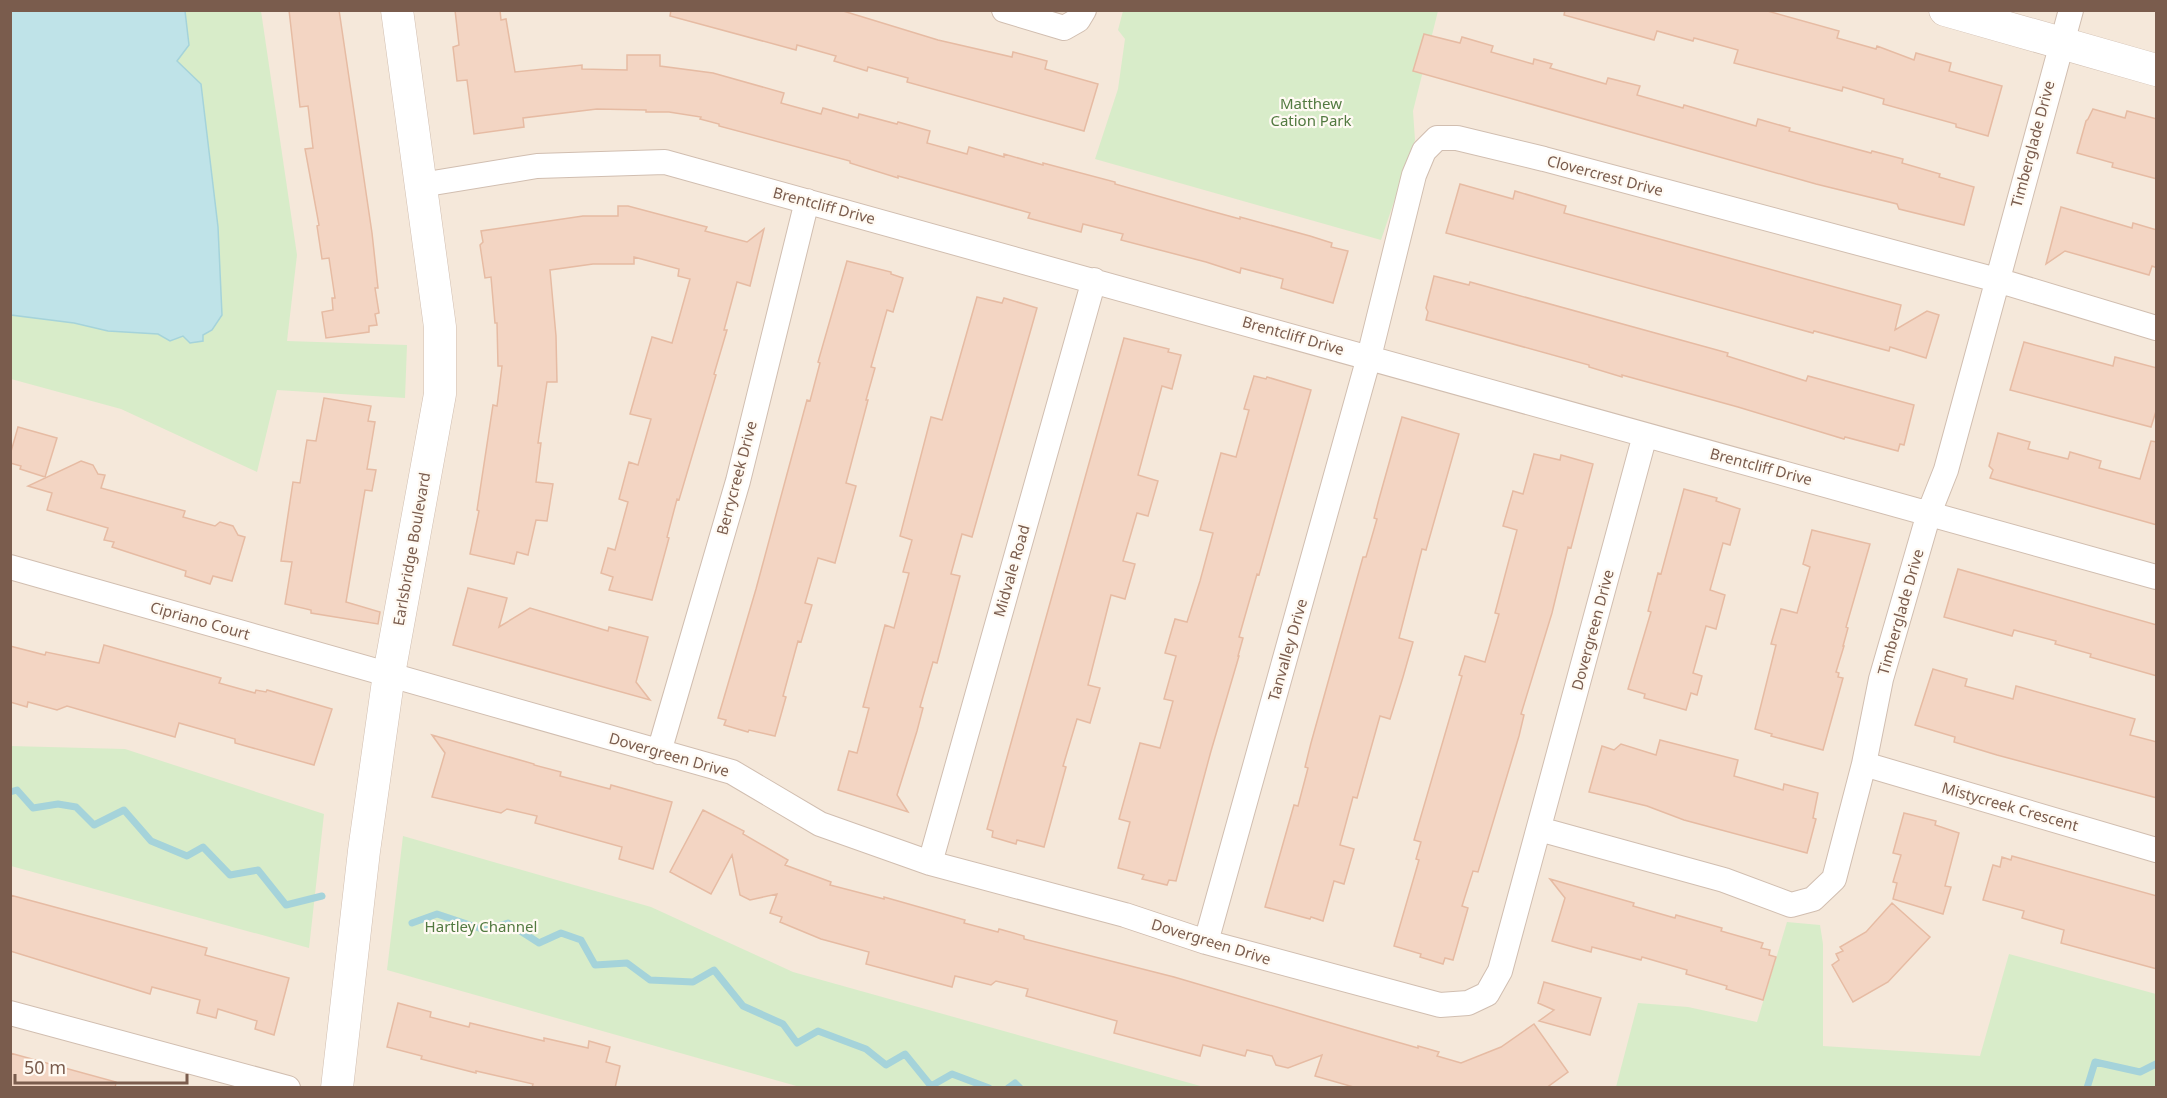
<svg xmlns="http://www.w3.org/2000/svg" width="2167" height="1098" font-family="'Noto Sans',sans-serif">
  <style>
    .residential { fill: #f5e8da }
    .green { fill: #d8ecc9 }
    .water { fill: #bfe3e8; stroke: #a5d3da; stroke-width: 1.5 }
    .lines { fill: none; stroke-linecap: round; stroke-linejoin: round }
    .stream { stroke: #a5d3da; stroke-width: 7 }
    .building { fill: #f3d5c3; stroke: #e6bba3; stroke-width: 1.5 }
    .minor-casing { stroke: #d1beb0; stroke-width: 26 }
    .tertiary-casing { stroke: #d1beb0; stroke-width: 33 }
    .minor { stroke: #fff; stroke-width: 24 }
    .tertiary { stroke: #fff; stroke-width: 32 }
    .labels { text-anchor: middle; stroke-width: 4.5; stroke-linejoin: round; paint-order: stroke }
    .park-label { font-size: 15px; fill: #537a41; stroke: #fffaf3 }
    .street-label { font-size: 15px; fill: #7a5c4d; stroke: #fffaf3 }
  </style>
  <rect width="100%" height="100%" fill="#fdf6ec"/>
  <!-- residential -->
  <path class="residential" d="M11,11H2156V1087H11Z"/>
  <!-- green -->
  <path class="green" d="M11,11H261L297,255L287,341L407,345L405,398L277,390L257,472L121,409L11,379Z
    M1123,11H1438L1413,111L1415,140L1381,240L1095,159L1118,89L1125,39L1118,30Z
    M10,746L125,749L324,814L309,948L11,866Z
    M403,836L651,907L793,972L1204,1087H800L387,970Z
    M1787,922L1820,925L1823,944V1046L1980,1056L2009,954L2156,994V1087H1616L1638,1003L1688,1007L1757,1022Z"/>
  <!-- water -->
  <path class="water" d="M11,10L185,11L189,45L177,61L201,84L218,227L222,315L212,330L203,335V341L190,343L183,336L170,341L158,334L108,331L74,323L11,315Z"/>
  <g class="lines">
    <!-- stream -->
    <path class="stream" d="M10,792L17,790L33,808L58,804L76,807L94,825L124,810L151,841L187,856L203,847L230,875L258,870L286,905L322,896
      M412,923L437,914L485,930L508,923L539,943L561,933L581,940L595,965L627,963L650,980L693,982L714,970L743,1006L783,1024L797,1043L818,1031L866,1049L886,1065L905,1054L931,1086L952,1074L989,1088
      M1008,1088L1015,1083L1020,1088
      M2087,1088L2095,1062L2140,1072L2156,1064"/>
  </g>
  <!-- building -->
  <path class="building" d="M289,10H339L372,233L378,288H375L379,313L375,314L377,325L369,326V332L326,338L322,312L333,310L332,298H335L329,258L322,259L317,226L319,225L305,149L313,148L308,106L300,107Z
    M455,10H500L501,20L506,19L515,72L582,65V69L627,70V55H660V66L713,73L784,93L781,103L821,114L823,108L858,118L859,114L897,124L898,122L930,131L927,143L967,154L969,147L1004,157V154L1043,165V163L1115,182V184L1207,210L1240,219V217L1310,236L1332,243L1331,247L1348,251L1333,303L1281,288L1283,279L1241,268L1240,273L1206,262L1121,240L1123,234L1083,224L1081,232L1028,218L1030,213L898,176V178L850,163V161L719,126V124L700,119L701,117L669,112H646V110L597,109L523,118L524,127L474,134L467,80L457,81L453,47L459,45Z
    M671,10H840L938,40L1012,57L1013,52L1047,61L1045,69L1098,84L1084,131L907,82L908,78L868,67L867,71L834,61L836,56L797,45L796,50L670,16Z
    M1565,10H1764L1839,31L1837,38L1876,49L1877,46L1914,60L1916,53L1951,63L1949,71L2002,86L1988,136L1956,127V124L1883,104L1884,99L1843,87L1842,91L1734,63L1738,50L1694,38L1693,41L1657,31L1654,40L1564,15Z
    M1424,34L1460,43L1462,37L1493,46L1491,52L1533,64L1534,59L1552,64L1550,68L1606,84L1608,78L1640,86L1637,95L1683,108L1684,105L1756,126L1758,119L1790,128L1789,131L1871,153L1872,151L1903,159L1902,163L1940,174L1939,177L1974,187L1964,225L1899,209L1897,204L1816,184L1413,71Z
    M2093,109L2125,118L2127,111L2157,119V179L2112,167L2113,163L2077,153L2086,121L2088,119Z
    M1460,184L1513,199L1515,191L1566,206L1564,213L1901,305L1895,330L1927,311L1939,315L1926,358L1890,347L1889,351L1814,331L1813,333L1446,233Z
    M618,206H628L707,227L705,231L747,242L764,229L750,286L737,282L724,330H727L714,374L716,375L679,500L677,499L667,537L669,538L652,600L609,590L613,577L601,573L608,548L615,550L628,502L619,499L629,462L638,465L651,419L630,414L652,337L672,343L690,279L678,276L679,269L634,257V264H593L550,270L556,336L557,382H547L538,443H541L536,482L553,484L547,521L536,520L528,555L517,552L514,564L470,554L479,511L477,510L493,405L497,406L502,366H498L497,323H495L491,277L485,278L480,245L483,242L481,231L583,216H618Z
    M2061,207L2132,228L2133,223L2157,230V268L2152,266L2149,275L2065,251L2046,264Z
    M847,261L891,272V274L903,278L893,312L887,310L871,367L875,368L866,400H868L846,483L856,486L835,563L818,558L805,603L812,605L801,642L798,641L783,696L786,697L775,736L749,730L748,732L724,725L726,720L718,718L756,589L807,400L810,401L820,363L818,362Z
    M1434,276L1469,285L1470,282L1728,353L1727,356L1806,381L1808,376L1914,405L1904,445L1900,444L1898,451L1845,437L1844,439L1738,407L1622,375V377L1589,367V365L1426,320L1428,312L1426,308Z
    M977,297L1002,303L1004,298L1037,308L972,537L962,534L951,574L960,576L937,663L933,662L920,707L923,708L917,731L897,795L908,812L838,790L849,751L857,753L869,708L863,707L885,625L894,628L909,573L903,572L912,540L900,536L931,417L942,420Z
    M1124,338L1169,349L1168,352L1181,355L1172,389L1162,386L1138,475L1158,481L1148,516L1137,513L1123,561L1135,564L1125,599L1111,595L1088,685L1100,688L1090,723L1077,719L1063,766L1066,767L1044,847L1017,840L1016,844L992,837L993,831L987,829Z
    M2024,342L2113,366L2115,357L2157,368V408L2151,427L2010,390Z
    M1254,376L1266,379L1267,377L1311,390L1259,575L1257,574L1239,637L1243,638L1238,656H1239L1211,751L1176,881L1169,880L1167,885L1142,879L1144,875L1118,868L1130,822L1119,819L1140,743L1160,748L1173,701L1164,699L1176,656L1165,653L1175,619L1187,622L1200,581L1213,533L1200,530L1221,453L1236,457L1249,410L1244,409Z
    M324,398L371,406L368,421L375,422L367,469L376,470L372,491L365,490L346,602L380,612L378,624L311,613V610L285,604L292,562L281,561L293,482L300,483L307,440L316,441Z
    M1402,417L1459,434L1426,550L1422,549L1399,638L1413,642L1403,677L1390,719L1380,716L1357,798L1353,797L1340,845L1354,849L1344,884L1334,881L1323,921L1311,917L1310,919L1265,907L1294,805L1298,806L1308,768L1305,767L1311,743L1363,557H1366L1377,519L1374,518L1379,499Z
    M18,427L57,438L45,477L20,469L21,466L10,463V455Z
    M1998,433L2030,442L2028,449L2068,459L2070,452L2101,461L2099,468L2140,479L2151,441L2157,442V525L1990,478L1993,470L1989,466Z
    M1534,454L1560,460L1561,455L1593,464L1571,548L1568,547L1552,613L1521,714L1524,715L1519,736L1478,872L1473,871L1462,906L1468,908L1453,960L1445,958L1443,964L1420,957L1421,954L1394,946L1419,860L1416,859L1421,842L1414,840L1462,676L1459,675L1465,656L1485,662L1499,614L1495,613L1517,530L1503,526L1513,491L1523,494Z
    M81,461L93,465L98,474L105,475L101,488L185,511L183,517L215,526L220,522L233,526L238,535L245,537L232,581L213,576L210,584L185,576L186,571L112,547L114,542L104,540L108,528L47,510L52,493L28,486Z
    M1684,489L1717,498L1716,501L1740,509L1730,545L1723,543L1710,590L1725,595L1716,629L1706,626L1693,673L1702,676L1697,695L1691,693L1686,710L1644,698L1645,694L1628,689L1651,612L1648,611L1658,573L1661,574Z
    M1812,530L1870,544L1846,627L1848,628L1843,646H1844L1836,672L1839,673L1838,677L1843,678L1823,750L1771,736L1772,734L1755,729L1776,645L1771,644L1781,609L1797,613L1810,567L1803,564Z
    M1958,569L2157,625V676L2090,657L2091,654L2055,644L2056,641L2014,630L2012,636L1944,617Z
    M468,588L507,598L499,627L530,608L608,631L609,627L648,637L636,682L650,700L453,645Z
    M104,645L221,678L219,683L255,693L256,690L266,692L267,690L332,709L314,765L235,743V739L179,723L175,737L67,706L57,710L28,702L27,707L10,702V646L45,655L46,652L99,663Z
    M1933,669L1967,679L1965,686L2013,699L2016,686L2135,719L2130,735L2157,742V798L1997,755L1954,742L1955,737L1915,725Z
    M432,735L534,764V765L561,772L560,776L610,789L611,785L672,802L653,869L619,859L622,847L535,823L537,816L507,809L501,813L432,797L445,753Z
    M1660,740L1738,760L1734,776L1783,790L1784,784L1818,793L1813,818L1816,819L1807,853L1684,820L1647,806L1589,792L1602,746L1614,750L1621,744L1656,755Z
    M703,810L744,831L743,834L788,860L785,865L831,882L830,885L884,899V897L965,920L964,923L998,932L999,929L1024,936V939L1174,977L1362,1032L1418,1048V1046L1439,1052L1437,1056L1461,1063L1501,1047L1534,1024L1568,1072L1546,1088H1357L1315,1076L1322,1055L1288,1068L1276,1065L1272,1056L1247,1050L1245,1056L1203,1045L1200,1056L1114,1033L1117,1021L1026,996L1028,989L996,981L991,985L955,976L952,987L866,964L869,952L821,939L780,922L782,917L770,913L777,894L750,900L740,895L732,855L711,894L670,872Z
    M1904,813L1936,821L1935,825L1959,833L1945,886L1951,887L1943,914L1893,899L1897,883L1893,882L1901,855L1893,853Z
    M2012,856L2157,896V969L2061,943L2064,930L2022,918L2024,911L1983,900L1993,865L2000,867L2002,857L2011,860Z
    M1550,879L1634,903L1633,906L1675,918L1676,915L1722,928L1721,931L1763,943L1761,948L1770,950L1769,955L1776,957L1763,1000L1726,989L1727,986L1686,974L1687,970L1642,957L1641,960L1592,947L1591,952L1552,941L1565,898Z
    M10,895L207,948L205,955L289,978L274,1035L255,1029L257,1021L218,1009L216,1018L197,1013L200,1000L152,987L150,994L10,951Z
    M1892,903L1930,937L1888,982L1853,1002L1832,965L1839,960L1836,954L1843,951L1840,947L1866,932Z
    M1544,982L1601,998L1590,1035L1539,1021L1554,1010L1538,1003Z
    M398,1003L431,1012L430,1017L469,1027L470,1023L544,1041V1038L588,1048L589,1041L610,1047L606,1062L620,1066L615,1088H532L533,1084L476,1071V1073L421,1059L422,1056L387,1047Z
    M10,1053L116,1082L115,1088H10Z"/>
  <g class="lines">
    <defs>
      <path id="minor" d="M1004,10L1064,28L1078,20L1084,10
        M421,185L537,166L665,162L2156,577
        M10,567L732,772L820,824L930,863L1125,915L1206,942L1440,1005L1468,1003L1487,994L1500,971L1645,435
        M659,752L738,481L807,201
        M1864,764L2156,850
        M1539,829L1724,880L1791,905L1813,899L1834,879L1864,764L1881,679L1929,513L1946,470L2071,10
        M930,863L1094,280
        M1206,942L1369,357L1414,175L1424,151L1437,138H1457L1544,159L1997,280L2156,328
        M10,1013L288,1088"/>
      <path id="tertiary" d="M1945,10L2156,70
        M337,1088L364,851L389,674L440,394V327L397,10"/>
    </defs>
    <!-- minor casing -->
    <use href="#minor" class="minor-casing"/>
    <!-- tertiary casing -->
    <use href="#tertiary" class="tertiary-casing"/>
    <!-- minor -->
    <use href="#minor" class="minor"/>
    <!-- tertiary -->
    <use href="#tertiary" class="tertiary"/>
  </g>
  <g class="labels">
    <!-- park labels -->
    <g class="park-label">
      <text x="1311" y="109">Matthew<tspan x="1311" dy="17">Cation Park</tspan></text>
      <text x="481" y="932">Hartley Channel</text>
    </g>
    <!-- street labels -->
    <g class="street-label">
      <text transform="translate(2033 144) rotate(-75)" y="5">Timberglade Drive</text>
      <text transform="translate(1605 176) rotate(15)" y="5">Clovercrest Drive</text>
      <text transform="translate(824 206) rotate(15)" y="5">Brentcliff Drive</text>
      <text transform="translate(1293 336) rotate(16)" y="5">Brentcliff Drive</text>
      <text transform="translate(1761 467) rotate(15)" y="5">Brentcliff Drive</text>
      <text transform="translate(737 478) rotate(-75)" y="5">Berrycreek Drive</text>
      <text transform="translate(412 549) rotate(-80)" y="5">Earlsbridge Boulevard</text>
      <text transform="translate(1012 571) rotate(-74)" y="5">Midvale Road</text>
      <text transform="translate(1901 612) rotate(-74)" y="5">Timberglade Drive</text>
      <text transform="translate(200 621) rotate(16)" y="5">Cipriano Court</text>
      <text transform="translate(1593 630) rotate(-75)" y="5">Dovergreen Drive</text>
      <text transform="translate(1288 650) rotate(-74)" y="5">Tanvalley Drive</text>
      <text transform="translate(669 755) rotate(16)" y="5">Dovergreen Drive</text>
      <text transform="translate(2010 807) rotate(16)" y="5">Mistycreek Crescent</text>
      <text transform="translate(1211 942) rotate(17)" y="5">Dovergreen Drive</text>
    </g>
  </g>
  <!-- border -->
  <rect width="2167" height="1098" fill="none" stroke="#7a5c4d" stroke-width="24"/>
  <!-- scale -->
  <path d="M15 1074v9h172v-9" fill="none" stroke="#7a5c4d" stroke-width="3"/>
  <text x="24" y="1074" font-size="18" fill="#7a5c4d" stroke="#fffaf3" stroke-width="4.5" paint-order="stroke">50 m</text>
</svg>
